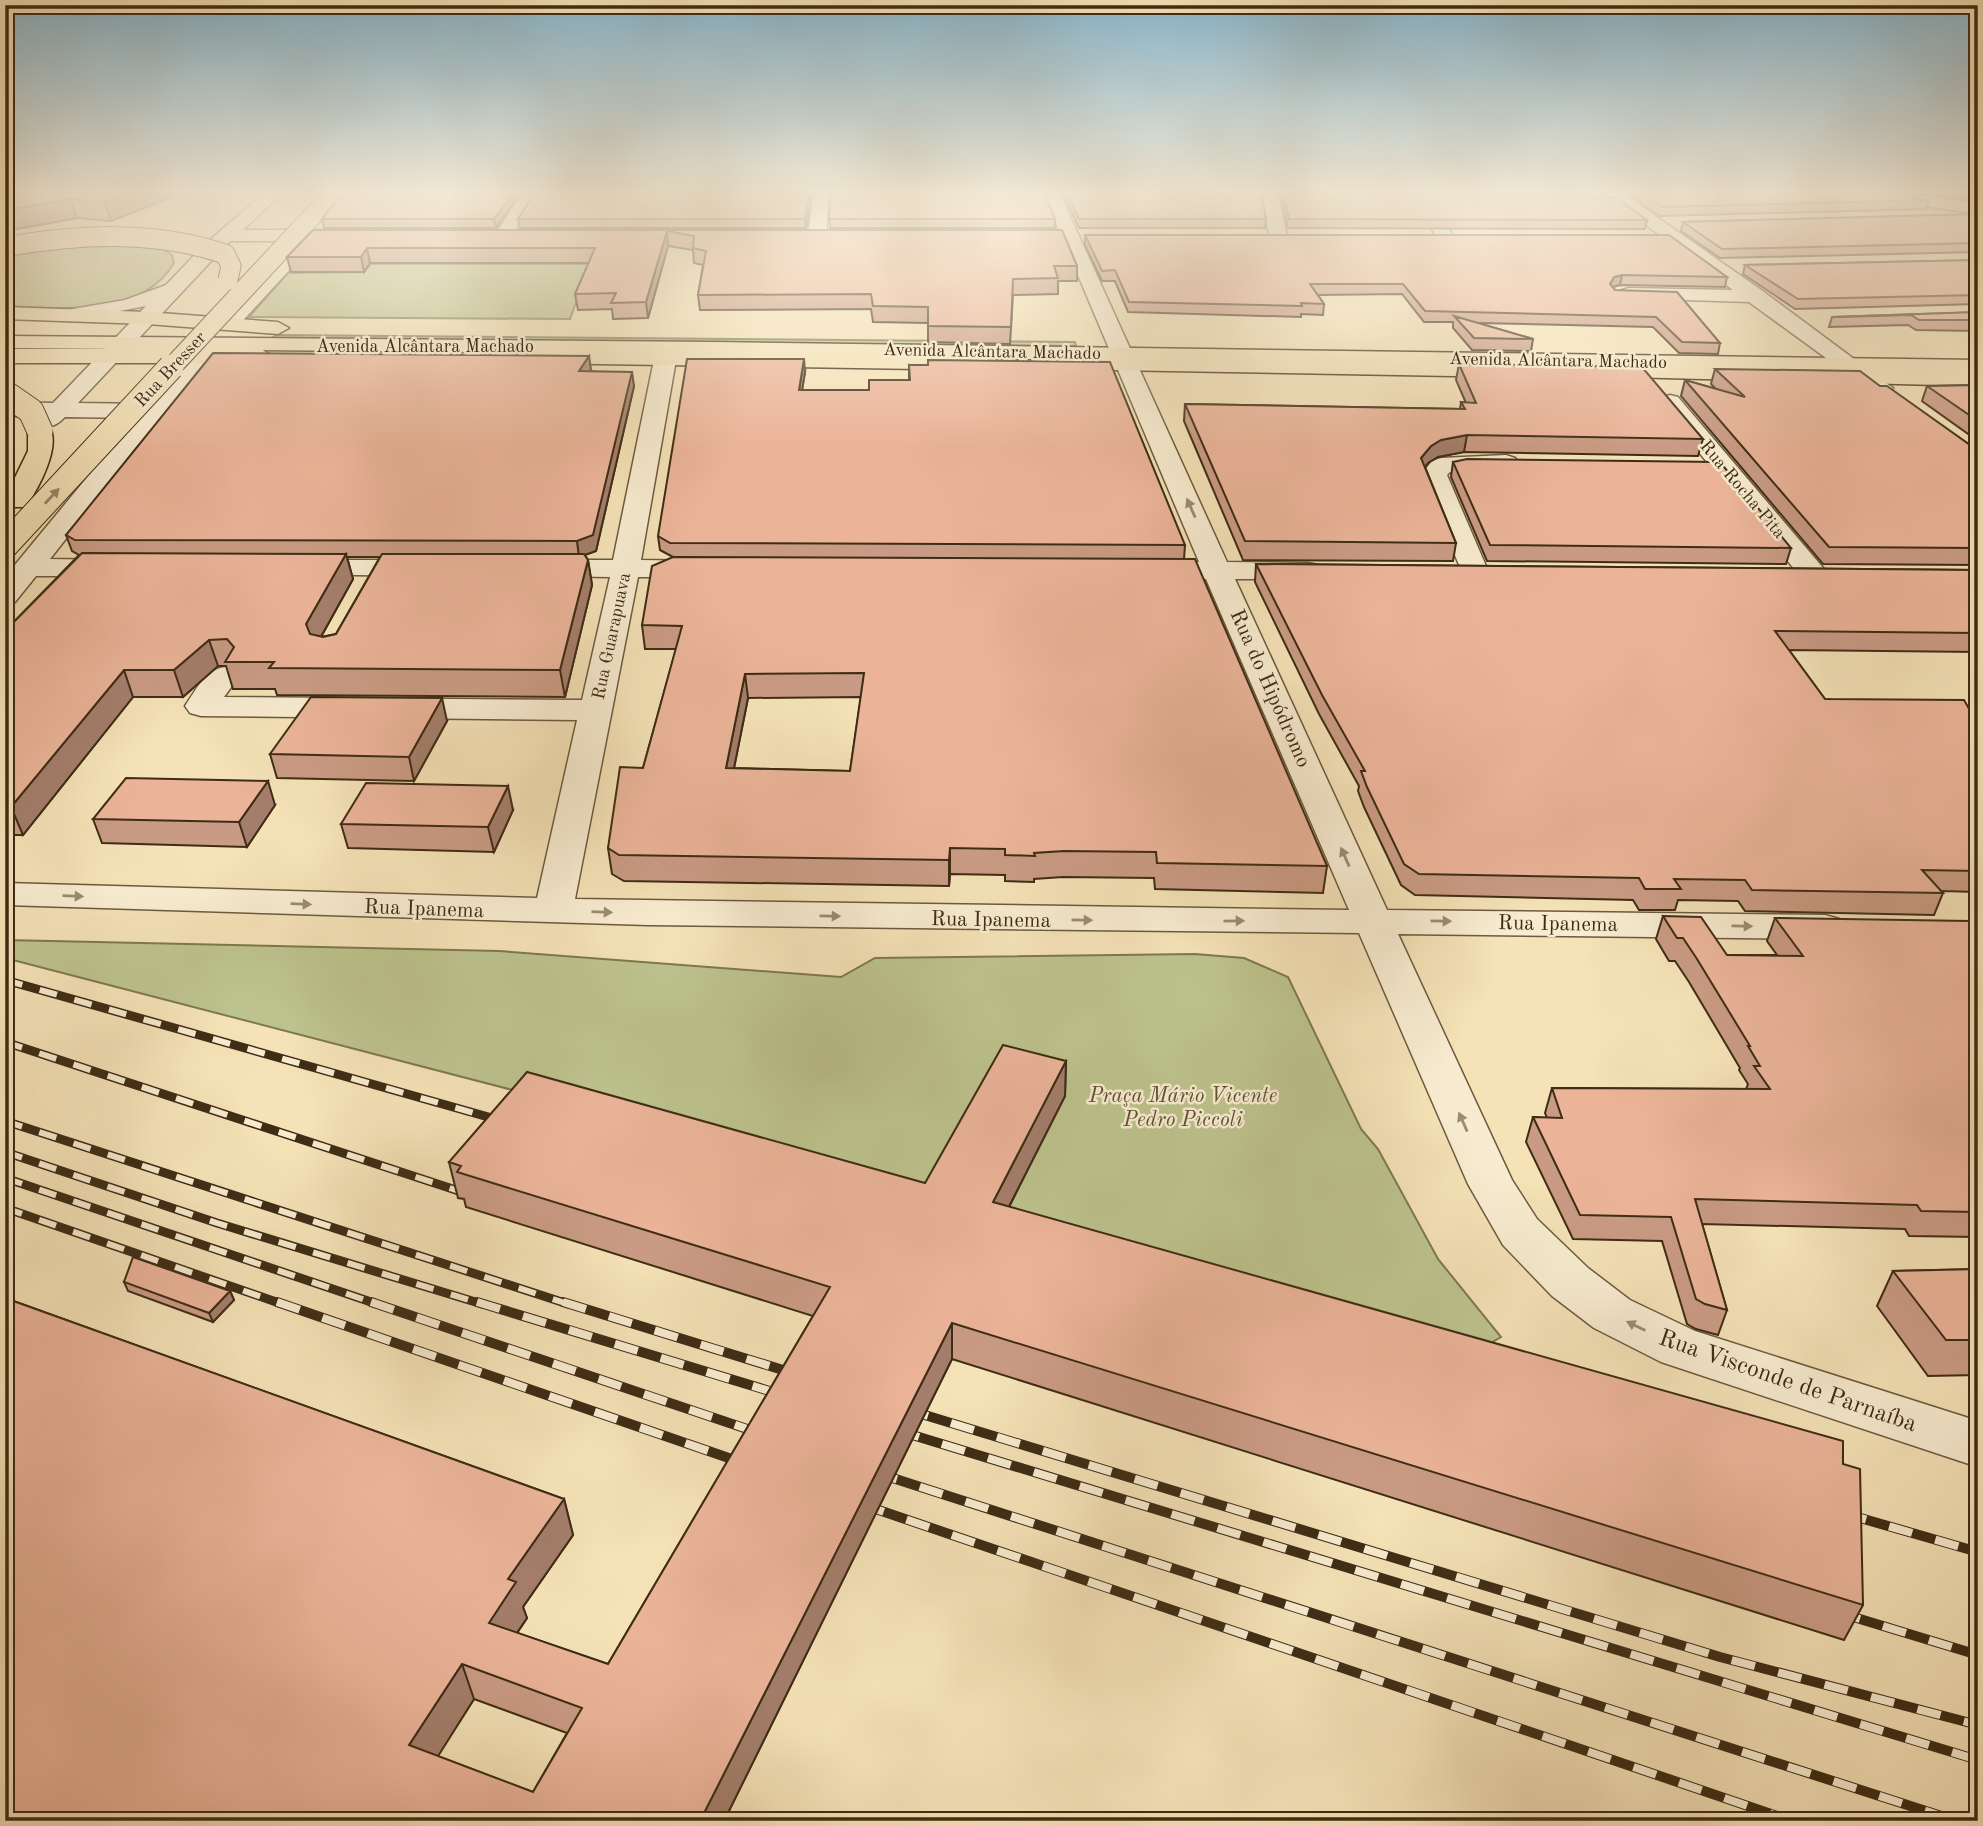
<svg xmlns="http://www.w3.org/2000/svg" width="1983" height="1826" font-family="'Old Standard TT',serif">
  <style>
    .green { fill: #bdc38d; stroke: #7e7851; stroke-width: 2 }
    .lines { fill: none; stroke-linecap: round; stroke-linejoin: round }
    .minor-casing { stroke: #6c5a3e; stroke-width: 3 }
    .major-casing { stroke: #3e2c15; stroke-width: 3 }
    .highway-casing { stroke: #3e2c15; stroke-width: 3 }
    .minor { fill: #f8ecd0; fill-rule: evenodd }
    .major { fill: #f5e2b7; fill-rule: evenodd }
    .highway { fill: #f5e2b7; fill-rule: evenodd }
    .rail-far1-casing { stroke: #3e2c15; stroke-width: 9 }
    .rail-casing { stroke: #3e2c15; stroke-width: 10 }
    .rail-far1 { stroke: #f8ecd0; stroke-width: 6; stroke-dasharray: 18; stroke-linecap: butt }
    .rail { stroke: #f8ecd0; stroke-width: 8; stroke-dasharray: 24; stroke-linecap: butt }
    .major-bridge-far1-casing { stroke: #3e2c15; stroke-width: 21; stroke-linecap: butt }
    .major-bridge-casing { stroke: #3e2c15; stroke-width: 27; stroke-linecap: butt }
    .major-bridge-far1 { stroke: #f5e2b7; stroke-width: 19 }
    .major-bridge { stroke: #f5e2b7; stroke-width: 25 }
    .wall { fill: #ca9b84; stroke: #3e2c15; stroke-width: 2; fill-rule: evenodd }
    .shaded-wall { fill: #a47e6b; stroke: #3e2c15; stroke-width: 2 }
    .building { fill: #ebb499; stroke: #3e2c15; stroke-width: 2; fill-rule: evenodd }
    .oneway { fill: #9a8766 }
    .oneway2 { fill: #9b8c72 }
    .labels { text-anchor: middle; stroke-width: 5; stroke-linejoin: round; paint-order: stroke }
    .far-street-label { font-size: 18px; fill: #3e2c15; stroke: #f8ecd0 }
    .street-label { font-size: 21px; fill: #3e2c15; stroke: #f8ecd0 }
    .park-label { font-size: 21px; font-style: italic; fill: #5e5233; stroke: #f8ecd0 }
    .near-street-label { font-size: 24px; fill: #3e2c15; stroke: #f8ecd0 }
  </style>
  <rect width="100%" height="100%" fill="#f5e2b7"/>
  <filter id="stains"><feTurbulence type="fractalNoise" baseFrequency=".00286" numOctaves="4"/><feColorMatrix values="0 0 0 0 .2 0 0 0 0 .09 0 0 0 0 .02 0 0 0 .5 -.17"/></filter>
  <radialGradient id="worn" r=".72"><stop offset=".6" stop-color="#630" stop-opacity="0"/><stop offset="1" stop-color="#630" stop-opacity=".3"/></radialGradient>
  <!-- green -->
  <path class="green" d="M87,242L163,249L172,255L174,263C142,318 59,308 5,306V253Z
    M371,264H590L570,319L249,317L288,273L364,272Z
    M276,335L1075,342L1076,346L271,339Z
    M5,940L499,951L841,977L875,958L1195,954L1244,958L1288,977L1361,1129L1378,1149L1438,1259L1501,1337L1489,1344L5,958Z"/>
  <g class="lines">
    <defs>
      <path id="minor" d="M266,192H284L243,230H332L341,235L332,240L316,241L237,327H223L220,323L223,319L295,241H230L78,403L148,404L186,357H202L205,362L50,559L118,560L128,562L132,568L128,574L118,576H36L15,602L5,605V577L136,418L65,417C57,425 52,428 41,425L37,420L40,416H5V402L53,403L146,306L68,321L58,315L61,311L125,300L166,285L205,244Z
        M523,192H539L509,240H497L494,236Z
        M813,192H829L826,237L817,242L808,237Z
        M1043,192H1059L1227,562L1308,563L1318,565L1322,571L1318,577L1308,579H1235L1387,910L1825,915L1839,919L1844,927L1839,935L1825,939L1398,934L1512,1180L1537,1219L1588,1268L1630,1300L1695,1331L1978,1421V1467L1661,1362L1594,1328L1552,1296L1503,1245L1468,1184L1359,933L648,925L5,905V883L537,898L577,720L201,716L190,713L185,706C198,687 209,662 235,668L240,675L224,697L582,700L610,577L539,576L529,574L525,568L529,562L539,560H613L654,360L665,353L676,360L641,560L703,561L713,563L717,569L713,575L703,577H638L575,899L1349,910L1206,579L1138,576L1134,570L1138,564L1199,562Z
        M1262,192H1278L1287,237L1284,241H1272L1269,237Z
        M1412,192H1428L1454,238L1451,242H1439Z
        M1602,192H1621L1764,292L1893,388L1890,393H1874L1749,302L1622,298L1619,294L1622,290L1629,288L1733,290Z
        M1670,395L1678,397L1824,569L1828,575L1824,581L1814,584L1804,581L1662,407L1658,402L1662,397Z
        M1506,455L1515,458L1519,463L1515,468L1450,472L1447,475L1489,573L1485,579L1475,581L1465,579L1421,475L1432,461L1441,458Z
        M297,560H426L436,562L440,568L436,574L426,576L287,574L283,568L287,562Z"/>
      <path id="major" d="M1858,192H1898L1978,204V214L1866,197Z
        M5,307L147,312L278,322L289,328L278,334L147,324L5,319Z
        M5,349H261L272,356L261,363H5Z
        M538,351L982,356L993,363L982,370L530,363L527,358L530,353Z
        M1059,357L1510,363L1521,370L1510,377L1051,369L1048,364L1051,359Z
        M1595,364L1978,372V386L1587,376L1584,371Z
        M40,424L49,426C62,446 38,489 26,507H8L5,498L28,451V431L31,426Z"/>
      <path id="highway" d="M5,336L714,342L1978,360V374L714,354L5,348Z"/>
    </defs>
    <!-- minor casing -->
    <use href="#minor" class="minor-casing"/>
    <!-- major casing -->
    <use href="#major" class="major-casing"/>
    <!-- highway casing -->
    <use href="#highway" class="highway-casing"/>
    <!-- minor -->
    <use href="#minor" class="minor"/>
    <!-- major -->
    <use href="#major" class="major"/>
    <!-- highway -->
    <use href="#highway" class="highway"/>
    <defs>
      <path id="rail-far1" d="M5,980L506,1122
        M5,1042L474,1196
        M5,1121L568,1304
        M5,1152L217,1223L482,1304
        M5,1178L377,1304
        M5,1208L282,1304"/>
      <path id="rail" d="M277,1302L749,1465
        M371,1302L765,1435
        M477,1302L786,1396
        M563,1302L799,1375
        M905,1409L1720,1657L1978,1725
        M896,1430L1978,1760
        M874,1472L1957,1821
        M861,1504L1792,1821
        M1843,1513L1978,1552
        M1837,1612L1978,1655"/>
    </defs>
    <!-- rail-far1 casing -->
    <use href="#rail-far1" class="rail-far1-casing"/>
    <!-- rail casing -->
    <use href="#rail" class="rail-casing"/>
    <!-- rail-far1 -->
    <use href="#rail-far1" class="rail-far1"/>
    <!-- rail -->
    <use href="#rail" class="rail"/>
    <defs>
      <path id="major-bridge-far1" d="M5,247C78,234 154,230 225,254L231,266L228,280
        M170,369L335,192"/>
      <path id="major-bridge" d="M5,393L31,411L40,431
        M5,546L171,367"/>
    </defs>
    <!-- major-bridge-far1 casing -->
    <use href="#major-bridge-far1" class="major-bridge-far1-casing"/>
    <!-- major-bridge casing -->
    <use href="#major-bridge" class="major-bridge-casing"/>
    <!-- major-bridge-far1 -->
    <use href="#major-bridge-far1" class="major-bridge-far1"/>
    <!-- major-bridge -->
    <use href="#major-bridge" class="major-bridge"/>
  </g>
  <!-- wall -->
  <path class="wall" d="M5,192H185L111,221L77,218L5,231Z
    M521,192L496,228H324L322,219Z
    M535,192H813L806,228H520L518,219Z
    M1062,192H1261L1266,219L1265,228H1079Z
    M1280,192H1421L1647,220L1645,229L1288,228Z
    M1624,192H1874L1929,200L1926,209L1660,216Z
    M1913,192H1978V202Z
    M1978,214V252L1720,258L1681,231L1683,222Z
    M829,219H1055V228H830Z
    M313,230H1062L1077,266V281H1058V294L1013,295L1010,344L928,342V323L873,322L871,309L700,310L698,295L703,265L694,263L693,250L668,246L648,318L613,319L612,309L578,310L575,294L589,263H370L364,272H291L287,257Z
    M1085,235L1727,277L1725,287L1620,285L1613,287L1615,290L1720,343L1718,354L1679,353L1653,327L1478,323L1533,339L1531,351L1472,350L1453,328V322H1424L1402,294L1318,295L1324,304L1323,315L1301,314V317L1128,312L1115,281H1102L1085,245Z
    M1978,260V304L1795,309L1743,274L1745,265Z
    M1978,312V331L1916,330L1908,325L1829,327L1832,317Z
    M1459,364L1703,439L1698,456L1464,452L1438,457L1428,463L1425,467L1456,543L1453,561L1243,560L1184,421L1185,404L1460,409L1461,402L1466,403L1456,380Z
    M909,365L1185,545L1184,559L1327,866L1323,893L1155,889L1154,878L1063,877L1034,879V882L1005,881V875L950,874L949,886L624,881L612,874L608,848L643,768L676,649H645L642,625L673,557L660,550L658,536L805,372L802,390H869L909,380ZM861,697L850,771L734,768L748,698Z
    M1715,369L1880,386L1973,447L1978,448V565L1823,564L1681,396L1685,380L1716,389L1711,384Z
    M591,370V371L634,386L596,551L585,555L588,560L592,585L565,697L277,695L275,689H233L226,666H218L183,697H133L23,835H5V631L79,555L72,551L66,535ZM347,557H380L336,634L321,637L353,579Z
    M1978,385V441L1922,401L1927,386Z
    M1453,462L1791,548L1786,564L1487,561L1451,477Z
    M1256,564L1978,570V652L1789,650L1825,699L1972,714L1978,716V892L1941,891L1943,893L1934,915L1745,911L1738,901L1678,900L1675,910H1639L1633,900L1415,895L1401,885L1364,807L1358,791L1359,786L1319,714L1255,582Z
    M447,721L414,781L277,778L270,754Z
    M275,805L247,847L102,843L93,819Z
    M513,810L494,852L348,848L341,824Z
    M1663,916L1727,955H1777L1767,941L1775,918L1978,928V1237L1909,1236L1905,1229L1702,1224L1727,1310L1718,1335L1696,1329L1687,1324L1662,1241L1573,1239L1526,1142L1533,1117L1547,1118L1545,1113L1552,1088L1746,1089L1748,1084L1739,1070L1740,1068L1689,982L1675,961H1669L1656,939Z
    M1066,1061L1065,1096L1009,1207L1843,1464L1863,1605L1844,1640L952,1359L724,1821H5V1298L564,1499L573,1535L523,1607L527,1618L517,1633L608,1664L813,1316L466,1207L464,1199L458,1198L449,1162L925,1183ZM474,1699L567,1733L533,1792L437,1756Z
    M1978,1269V1375L1928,1376L1877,1306L1893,1271Z
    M124,1282L230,1291L234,1300L213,1322L128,1291Z"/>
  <!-- shaded-wall -->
  <path class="shaded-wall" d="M131,192H185L111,221L105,202Z
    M514,192H521L496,228L494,219Z
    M810,192H813L806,228L805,219Z
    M71,199L77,218L5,231V210Z
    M667,231L668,246L648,318L646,302Z
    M367,248L370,263L364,272L361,257Z
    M1622,275L1620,285L1612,287L1610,284L1614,277Z
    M589,356L591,370L581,385L579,371Z
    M804,359L805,372L800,403L799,390Z
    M632,372L634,386L596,551L579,557L577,541Z
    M1467,435L1464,452L1438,457L1428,463L1419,476L1421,458L1431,446L1441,440Z
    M346,554L353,579L313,651L306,624Z
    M588,560L592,585L565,697L560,670Z
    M209,640L218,666L183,697L174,670Z
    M124,670L133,697L23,835L11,807Z
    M745,674L748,698L729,793L726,768Z
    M442,698L447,721L414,781L409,757Z
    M268,781L275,805L247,847L239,822Z
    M508,786L513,810L494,852L488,827Z
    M950,848V874L949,886V860Z
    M1066,1061L1065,1096L993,1238V1202Z
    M230,1291L234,1300L213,1322L209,1313Z
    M952,1323V1359L724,1821H700Z
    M564,1499L573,1535L523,1607L527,1618L500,1658L489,1623L508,1579Z
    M462,1664L474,1699L423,1780L409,1745Z"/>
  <!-- building -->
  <path class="building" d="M5,192H131L105,202L71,199L5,210Z
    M343,192H514L494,219H322Z
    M535,192H810L805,219H518Z
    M830,192H1044L1055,219H829Z
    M1066,192H1261L1266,219H1079Z
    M1283,192H1421L1615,197L1647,220L1289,219Z
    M1639,192H1874L1929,200L1662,207Z
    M1978,214V243L1722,249L1683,222Z
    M313,230H1062L1077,266H1054L1058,278L1013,279L1011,327L928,326V307L873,306L871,294L698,295L706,251L693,248L694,236L667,231L646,302L611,303L616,293L575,294L595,248H367L361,257H287Z
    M1085,235H1669L1727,277L1622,275L1614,277L1610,284L1615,290L1677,292L1720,343L1682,342L1656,317L1425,311L1403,284H1310L1324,304L1301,303L1302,306L1129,302L1115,270L1102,271Z
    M1978,260V295L1798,299L1745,265Z
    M1978,312V320H1919L1911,315L1832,317Z
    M1454,316L1533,339L1474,338Z
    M213,353L589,356L579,371L632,372L593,535L577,541L75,540L66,535Z
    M687,359H804L799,390H869V380H910L909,365H928V360L1110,362L1185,545L670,543L658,536Z
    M1459,364L1642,367L1703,439L1467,435L1441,440L1431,446L1421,458L1456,543L1245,541L1185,404L1465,409L1461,402L1476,403Z
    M1715,369L1860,371L1880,386H1887L1973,447L1978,448V548L1829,547L1685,380L1745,397Z
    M1978,385V421L1927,386Z
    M1467,459L1720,462L1791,548L1490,545L1453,462Z
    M82,553L346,554L306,624L310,634L323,637L336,634L382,554H584L588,560L560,670L269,668L274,662H225L234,647L227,639L209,640L174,670H124L11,807H5V631Z
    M673,557L1195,559L1327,866L1157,863L1156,852L1064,851L1034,853L1035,856L1005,855V849L950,848L949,860L619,855L608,848L620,767L643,768L682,626L642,625L652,566ZM864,673L850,771L726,768L745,674Z
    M1256,564L1978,570V633L1775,631L1825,699L1964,700L1972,714L1978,716V871L1922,870L1943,893L1752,890L1745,880L1674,879L1681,889H1645L1639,878L1419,874L1404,864L1367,787L1361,771H1365L1322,695Z
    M311,697L442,698L409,757L270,754Z
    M126,778L268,781L239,822L93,819Z
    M366,783L508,786L488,827L341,824Z
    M1663,916L1701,917L1727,955L1803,956L1775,918L1970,921L1978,928V1212L1921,1211L1917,1205L1695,1199L1727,1310L1705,1304L1696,1299L1671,1217L1580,1215L1533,1117L1562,1118L1552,1088L1770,1089L1754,1066H1760L1748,1046H1750L1697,959L1683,938H1677Z
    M1003,1045L1066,1061L993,1202L1843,1441V1464L1860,1469L1863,1605L952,1323L700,1821H27L5,1810V1735L6,1734L5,1733V1298L564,1499L508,1579L516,1582L489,1623L608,1664L830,1287L457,1172L461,1166L449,1162L527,1072L925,1183ZM462,1664L582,1708L533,1792L409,1745Z
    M133,1257L230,1291L209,1313L124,1282Z
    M1978,1269V1340H1946L1893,1271Z"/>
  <!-- one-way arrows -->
  <defs><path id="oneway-solid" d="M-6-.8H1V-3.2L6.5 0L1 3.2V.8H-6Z" transform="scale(1.75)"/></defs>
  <use class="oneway" href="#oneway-solid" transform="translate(52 496) rotate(-47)"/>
  <g class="oneway2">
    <use href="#oneway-solid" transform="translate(1191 508) rotate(-114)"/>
    <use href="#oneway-solid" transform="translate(1345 857) rotate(-114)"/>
    <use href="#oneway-solid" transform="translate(73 896) rotate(2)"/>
    <use href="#oneway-solid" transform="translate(301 904) rotate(2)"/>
    <use href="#oneway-solid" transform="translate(602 912) rotate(2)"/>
    <use href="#oneway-solid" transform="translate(830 916) rotate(1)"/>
    <use href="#oneway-solid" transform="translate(1082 920) rotate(1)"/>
    <use href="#oneway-solid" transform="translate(1234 921) rotate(-1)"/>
    <use href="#oneway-solid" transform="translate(1441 921) rotate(1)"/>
    <use href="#oneway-solid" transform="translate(1742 926) rotate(1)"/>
    <use href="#oneway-solid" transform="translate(1463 1122) rotate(-114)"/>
    <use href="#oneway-solid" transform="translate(1636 1326) rotate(-154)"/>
  </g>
  <!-- sky -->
  <linearGradient id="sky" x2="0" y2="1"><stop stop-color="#8ab8cf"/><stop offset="0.43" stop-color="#faf2df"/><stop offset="1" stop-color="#faf2df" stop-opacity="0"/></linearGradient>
  <rect width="1983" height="447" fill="url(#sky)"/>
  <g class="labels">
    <!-- far-street labels -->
    <g class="far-street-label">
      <text x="425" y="352">Avenida Alcântara Machado</text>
      <text transform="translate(992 351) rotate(1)" y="6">Avenida Alcântara Machado</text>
      <text transform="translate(1558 360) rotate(1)" y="6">Avenida Alcântara Machado</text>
      <text transform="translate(170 369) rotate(-47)" y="6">Rua Bresser</text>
      <text transform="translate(1743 489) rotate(50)" y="6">Rua Rocha Pita</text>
      <text transform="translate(611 636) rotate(-78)" y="6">Rua Guarapuava</text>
    </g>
    <!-- street labels -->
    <g class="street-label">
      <text transform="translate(1271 688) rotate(66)" y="7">Rua do Hipódromo</text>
      <text transform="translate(424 908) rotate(2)" y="7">Rua Ipanema</text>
      <text transform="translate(991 919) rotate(1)" y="7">Rua Ipanema</text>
      <text transform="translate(1558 923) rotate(1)" y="7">Rua Ipanema</text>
    </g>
    <!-- park labels -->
    <g class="park-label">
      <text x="1183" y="1102">Praça Mário Vicente<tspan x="1183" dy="24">Pedro Piccoli</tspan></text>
    </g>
    <!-- near-street labels -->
    <g class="near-street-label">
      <text transform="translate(1788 1380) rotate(19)" y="8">Rua Visconde de Parnaíba</text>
    </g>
  </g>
  <!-- margin -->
  <rect width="1983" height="1826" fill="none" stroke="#f5e2b7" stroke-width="28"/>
  <rect x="7" y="7" width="1969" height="1812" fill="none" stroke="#3e2c15" stroke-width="3.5"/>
  <rect x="14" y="14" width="1955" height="1798" fill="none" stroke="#3e2c15" stroke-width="2"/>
  <rect width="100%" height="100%" filter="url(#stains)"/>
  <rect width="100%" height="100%" fill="url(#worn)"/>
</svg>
